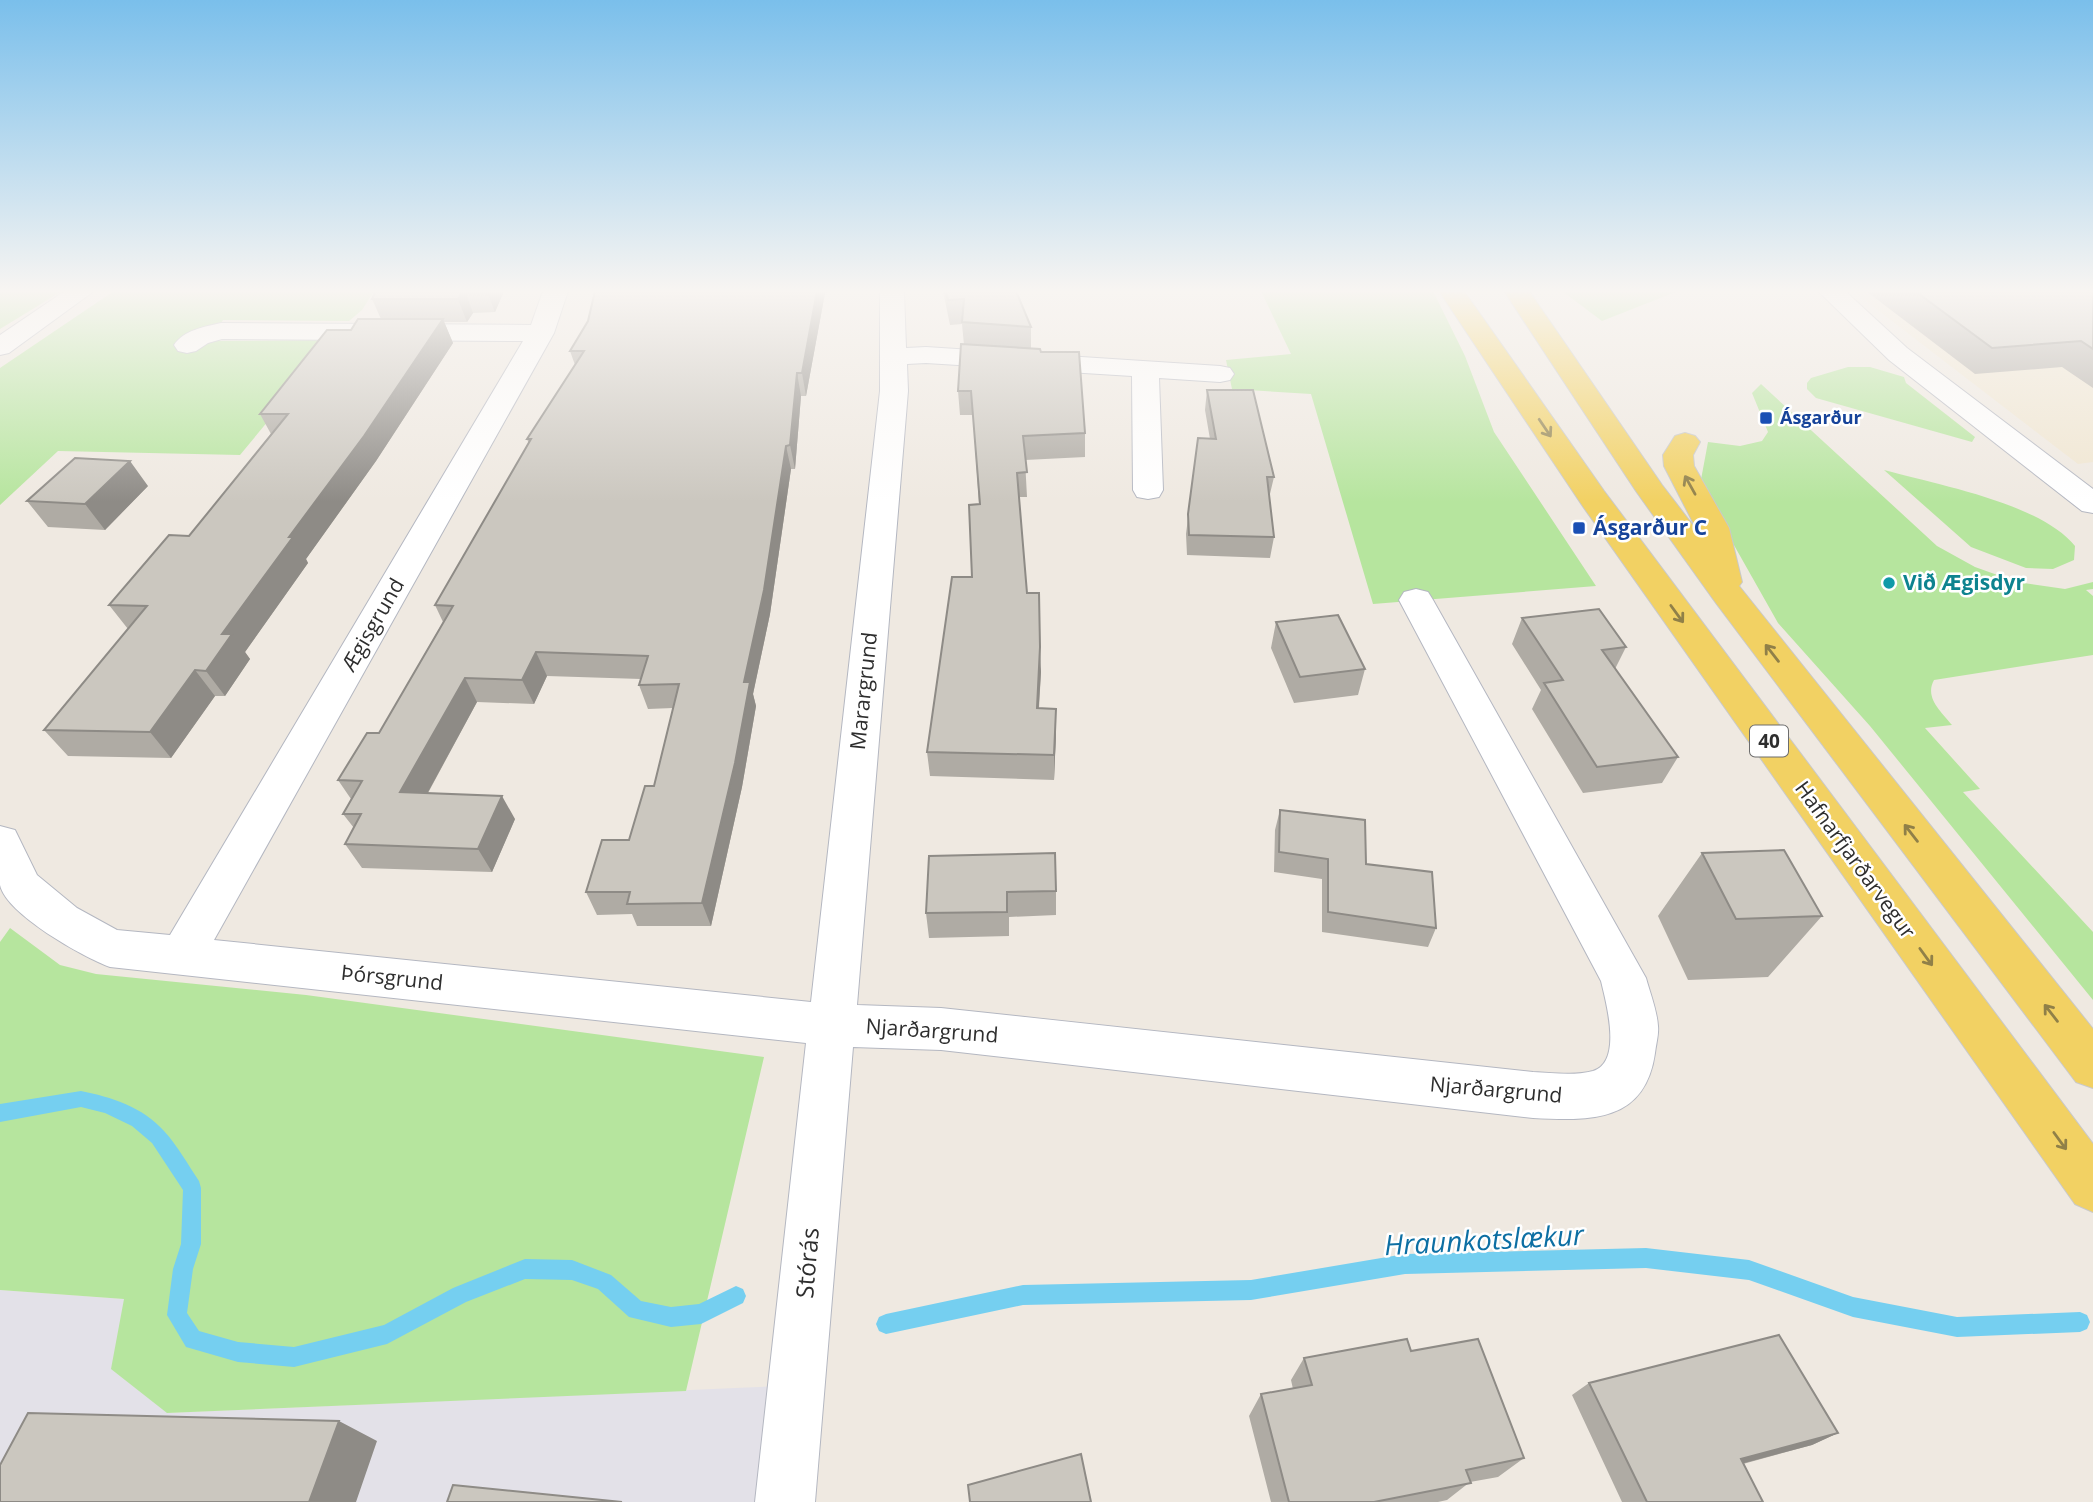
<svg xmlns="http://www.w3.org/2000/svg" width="2093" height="1502" font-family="'Open Sans',sans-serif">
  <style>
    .industrial { fill: #e3e1e8 }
    .education { fill: #f0e6d1 }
    .green { fill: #b6e59e }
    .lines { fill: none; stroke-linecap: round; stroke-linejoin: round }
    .stream { fill: #75cff0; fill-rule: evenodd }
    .street-casing { stroke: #b4b7c1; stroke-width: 2 }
    .secondary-casing { stroke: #b4b7c1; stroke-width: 2 }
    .primary-casing { stroke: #c9c9c9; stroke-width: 2 }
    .street { fill: #fff; fill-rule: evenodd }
    .secondary { fill: #fff; fill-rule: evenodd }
    .primary { fill: #f2d163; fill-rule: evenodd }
    .wall { fill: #afaba4 }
    .shaded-wall { fill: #8e8b86 }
    .building { fill: #cbc7bf; stroke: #8e8b86; stroke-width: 2 }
    .oneway { stroke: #908048 }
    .transit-dot { fill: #1a4fb4; stroke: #fff; stroke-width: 2.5 }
    .culture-dot { fill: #0f9aa8; stroke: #fff; stroke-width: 2.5 }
    .labels { text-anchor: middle; stroke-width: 5; stroke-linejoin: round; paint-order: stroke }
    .far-transit-label { font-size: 18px; font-weight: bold; fill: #164399; stroke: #fff; text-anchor: start }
    .shield { fill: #fff; stroke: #6d6d6d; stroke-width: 2 }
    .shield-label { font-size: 19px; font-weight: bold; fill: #2e2e2e }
    .transit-label { font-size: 21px; font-weight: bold; fill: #164399; stroke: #fff; text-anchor: start }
    .culture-label { font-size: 21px; font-weight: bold; fill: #0d838f; stroke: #fff; text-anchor: start }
    .street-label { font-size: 21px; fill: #2e2e2e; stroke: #fff }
    .near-street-label { font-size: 24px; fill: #2e2e2e; stroke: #fff }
    .near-water-label { font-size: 28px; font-style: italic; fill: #0d6fa3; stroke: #fff }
  </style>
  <rect width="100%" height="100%" fill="#efe9e1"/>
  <!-- industrial -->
  <path class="industrial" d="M0,1290L124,1299L167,1413L780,1386L769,1502H0Z"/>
  <!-- education -->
  <path class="education" d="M1853,291H2093V462L2078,464Z"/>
  <!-- green -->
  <path class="green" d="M0,291H62L0,329Z
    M114,291H374L362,310L349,321L223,320L209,341L335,340L240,455L58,451L0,505V368Z
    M1261,291H1433L1465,356L1494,432L1596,586L1373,604L1311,394L1232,389L1226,360L1291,354Z
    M1562,291H1678L1602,321Z
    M1848,367H1870L1904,377L1906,383L1975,437L1972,442L1816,398L1807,389V383L1811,378Z
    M1761,384L1937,546L1975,567L2017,582L2065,589L2093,582V589L2086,590L2093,596V655L1934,680C1924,698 1942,712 1952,725L1925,728L1980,789L1963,792L2093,932V1000L1870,726L1778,623L1700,485L1708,442L1740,446L1762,441L1768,432L1752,393Z
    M1884,470C1938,485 2040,503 2075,546L2074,560L2053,569L2026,568L1971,547Z
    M10,928L60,965L96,974L306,995L764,1057L686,1391L167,1413L111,1369L124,1299L0,1290V942Z"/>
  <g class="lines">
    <!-- stream -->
    <path class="stream" d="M81,1091C111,1097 143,1107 164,1131C178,1146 188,1165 199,1181L201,1188V1244L193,1269L187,1313L199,1331L238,1342L294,1347L384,1325L453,1288L525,1259L572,1260L611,1275L641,1301L671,1307L699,1304L736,1286L743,1289L746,1296L743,1303L701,1324L671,1327L629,1317L598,1289L572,1280L525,1279L466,1302L387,1344L294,1367L238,1362L186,1347L167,1315L173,1269L181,1244L183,1190L152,1143L132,1126L105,1113L81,1107L0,1122V1104Z
      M1646,1248L1749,1260L1853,1297L1957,1317L2080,1312L2087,1315L2090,1322L2087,1329L2080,1332L1957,1337L1853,1317L1749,1280L1646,1268L1405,1274L1251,1300L1023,1305L886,1334L879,1331L876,1324L879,1317L886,1314L1023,1285L1251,1280L1405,1254Z"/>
    <defs>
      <path id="street" d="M543,291H568L554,333L214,940L811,1002L880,391V291H904L906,348L926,347L1220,366L1230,368L1234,374L1230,380L1220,382L1159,378L1163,490L1159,497L1148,499L1137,497L1133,490L1132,376L926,363L907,364L908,391L857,1005L941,1008L1533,1072C1553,1073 1574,1076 1593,1071C1623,1062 1606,1002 1601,981L1399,600L1404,592L1416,589L1428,592L1433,600L1646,978C1650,993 1657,1010 1658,1026C1659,1034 1656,1044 1655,1053C1645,1123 1590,1121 1533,1118L941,1050L853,1047L815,1502H755L806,1043L110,967C83,957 6,914 0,885C0,867 0,844 0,826L15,830L37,875L77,908L117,930L170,935L523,341L222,339L208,343L196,351L187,353L178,351L174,345C184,330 204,327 221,323L531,325Z
        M1818,291H1845L1907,348L2093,489V513L2082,511L1889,360Z"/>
      <path id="secondary" d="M65,291H94L9,353L0,355V335Z"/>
      <path id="primary" d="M1439,291H1464L1604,491L2093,1144V1212L2075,1204L1582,505Z
        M1504,291H1529L1662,485L1698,532L1664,466L1663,455L1675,436L1685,433L1695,436L1700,442L1693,455L1694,466L1729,528L1742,582L1739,586L2093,1029V1088L2076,1082L1716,603L1636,491Z"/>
    </defs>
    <!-- street casing -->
    <use href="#street" class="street-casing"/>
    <!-- secondary casing -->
    <use href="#secondary" class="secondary-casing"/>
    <!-- primary casing -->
    <use href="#primary" class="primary-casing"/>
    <!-- street -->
    <use href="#street" class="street"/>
    <!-- secondary -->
    <use href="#secondary" class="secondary"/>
    <!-- primary -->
    <use href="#primary" class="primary"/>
  </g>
  <!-- wall -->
  <path class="wall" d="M376,291H504L495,312L473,313L467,322H444L453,343L376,461L306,559L308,563L245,652L250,659L225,696H215L171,758L68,756L44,730L128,629L109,605L189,536L271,434L260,414L351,330L381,319L372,299Z
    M595,291H827V293H825L806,396H801L795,469H791L770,614L753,694L756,706L742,787L711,926H637L632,914L597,915L586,892L629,840L654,786L673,708L648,709L639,685L641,679L547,676L534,704L477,702L428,793L515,819L492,872L362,868L345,844L354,828L343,814L351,799L338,780L379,733L443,622L435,605L529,444L527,439L575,365L570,351L588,321Z
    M943,291H1016L1031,327V349L1085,433V457L1025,460L1027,497H1019L1027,593L1041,672L1039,708L1056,733L1054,780L930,776L927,752L972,577L979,504L973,415H960L958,391L964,345L962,324L950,325Z
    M1866,291H2093V388L2062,367L1975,374Z
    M1207,390L1274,477L1269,498L1274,537L1270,558L1187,555L1186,534L1198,438L1210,439L1205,410Z
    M148,486L105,530L48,527L27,501Z
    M1522,618L1626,647L1615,669L1678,757L1662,783L1583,793L1532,709L1541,690L1512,644Z
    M1276,622L1365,669L1358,695L1294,703L1271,648Z
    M1280,810L1366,864L1436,928L1428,947L1322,932V879L1274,872L1275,830Z
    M1702,853L1822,916L1768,977L1688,980L1658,916Z
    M929,856L1056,891V915L1009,917V936L929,938L926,913Z
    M1411,1351L1524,1458L1498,1477L1470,1482L1447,1500L1438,1502H1271L1249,1416L1261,1394L1293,1389L1291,1380L1304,1358Z
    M1589,1383L1838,1433L1812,1445L1743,1464L1763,1502H1622L1572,1395Z"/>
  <!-- shaded-wall -->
  <path class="shaded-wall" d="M463,291H465L473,313L467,322L458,299Z
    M487,291H504L495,312Z
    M817,291H824L825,293L806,396L802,373Z
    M443,319L453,343L376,461L306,559L308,563L245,652L250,659L225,696L206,671L222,634L289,537Z
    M797,373L801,396L795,469L790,445Z
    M786,446L791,469L770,614L753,694L756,706L742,787L711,926L702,903L744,682Z
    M130,461L148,486L105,530L85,504Z
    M1040,647L1041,672L1037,733V708Z
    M536,652L547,676L534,704L522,680Z
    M195,670L215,696L171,758L150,732Z
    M465,678L477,702L415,816L400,792Z
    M1056,709V733L1054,780V755Z
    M502,796L515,819L492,872L478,849Z
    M339,1421L377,1441L356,1502H309Z
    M1838,1433L1812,1445L1718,1470L1741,1459Z"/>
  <!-- building -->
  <path class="building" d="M376,291H463L458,299H372Z
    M595,291H817L802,373H797L790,445L786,446L764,590L744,682H750L735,763L702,903L627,904L630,892H586L602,840H629L645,786H654L679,684L639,685L648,656L536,652L522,680L465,678L400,792L502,796L478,849L345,844L361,814H343L362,781L338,780L367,733H379L453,606L435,605L531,439H527L584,351H570L588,321Z
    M946,291H1016L1031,327L962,322L964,299L948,300Z
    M1915,291H2093V349L2081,341L1992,348Z
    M358,319H443L364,436L289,537H293L222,634H232L206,671L195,670L150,732L44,730L147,606L109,605L169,535L189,536L288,414H260L327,330H351Z
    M961,344L1040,349L1041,352H1079L1085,433L1023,436L1027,472L1017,473L1027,593H1039L1040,647L1037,708L1056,709L1054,755L927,752L952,577H972L969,505L980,504L971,391H958Z
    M1207,390H1253L1274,477H1267L1274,537L1189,535L1188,514L1198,438L1216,439Z
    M75,458L130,461L85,504L27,501Z
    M1599,609L1626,647L1602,650L1678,757L1597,767L1544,683L1563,680L1522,618Z
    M1338,615L1365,669L1300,677L1276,622Z
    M1280,810L1365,820L1366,864L1432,872L1436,928L1328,912V859L1279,852Z
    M1784,850L1822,916L1736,919L1702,853Z
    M1055,853L1056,891L1007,892V912L926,913L929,856Z
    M1779,1335L1838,1433L1741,1459L1763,1502H1647L1589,1383Z
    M1407,1339L1411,1351L1478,1339L1524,1458L1466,1470L1471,1483L1374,1502H1289L1261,1394L1312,1385L1304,1358Z
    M28,1413L339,1421L309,1502H0V1465Z
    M1081,1454L1091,1502H970L968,1485Z
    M453,1485L622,1502H447Z"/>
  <!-- one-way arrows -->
  <defs><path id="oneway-shaft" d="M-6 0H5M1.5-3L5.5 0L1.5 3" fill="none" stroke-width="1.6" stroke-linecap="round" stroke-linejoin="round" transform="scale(1.75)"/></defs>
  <g class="oneway">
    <use href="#oneway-shaft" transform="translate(1545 428) rotate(56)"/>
    <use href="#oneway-shaft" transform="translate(1690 485) rotate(-119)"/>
    <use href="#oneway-shaft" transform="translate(1677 614) rotate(54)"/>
    <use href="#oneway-shaft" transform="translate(1772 653) rotate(-128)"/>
    <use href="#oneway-shaft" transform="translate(1911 833) rotate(-128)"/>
    <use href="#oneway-shaft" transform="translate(1926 957) rotate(54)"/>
    <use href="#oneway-shaft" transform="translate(2051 1013) rotate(-128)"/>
    <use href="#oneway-shaft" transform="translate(2060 1141) rotate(54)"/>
  </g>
  <!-- sky -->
  <linearGradient id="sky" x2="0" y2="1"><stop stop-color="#7abfeb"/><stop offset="0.58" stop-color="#f8f5f2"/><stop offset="1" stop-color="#f8f5f2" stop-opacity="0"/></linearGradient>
  <rect width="2093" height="502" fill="url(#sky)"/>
  <!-- markers -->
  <g class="transit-dot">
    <rect x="1759" y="411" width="14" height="14" rx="3.5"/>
    <rect x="1572" y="521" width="14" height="14" rx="3.5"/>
  </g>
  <circle class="culture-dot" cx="1889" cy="583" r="7"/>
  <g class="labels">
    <!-- far-transit labels -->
    <g class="far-transit-label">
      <text x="1780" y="424">Ásgarður</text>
    </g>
    <!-- shield labels -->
    <rect class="shield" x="1750" y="725.5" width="38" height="31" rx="5"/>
    <g class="shield-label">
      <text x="1769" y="748">40</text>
    </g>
    <!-- transit labels -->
    <g class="transit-label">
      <text x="1593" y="535">Ásgarður C</text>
    </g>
    <!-- culture labels -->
    <g class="culture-label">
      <text x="1903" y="590">Við Ægisdyr</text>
    </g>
    <!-- street labels -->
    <g class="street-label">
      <text transform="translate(373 625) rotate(-60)" y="7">Ægisgrund</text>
      <text transform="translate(864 691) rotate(-84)" y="7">Marargrund</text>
      <text transform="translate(1855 860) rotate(54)" y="7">Hafnarfjarðarvegur</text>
      <text transform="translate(392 978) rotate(6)" y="7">Þórsgrund</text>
      <text transform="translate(932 1031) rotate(4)" y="7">Njarðargrund</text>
      <text transform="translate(1496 1090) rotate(5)" y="7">Njarðargrund</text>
    </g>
    <!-- near-street labels -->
    <g class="near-street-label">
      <text transform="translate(808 1263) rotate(-85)" y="8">Stórás</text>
    </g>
    <!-- near-water labels -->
    <g class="near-water-label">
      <text transform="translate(1484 1240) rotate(-3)" y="10">Hraunkotslækur</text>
    </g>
  </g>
</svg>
